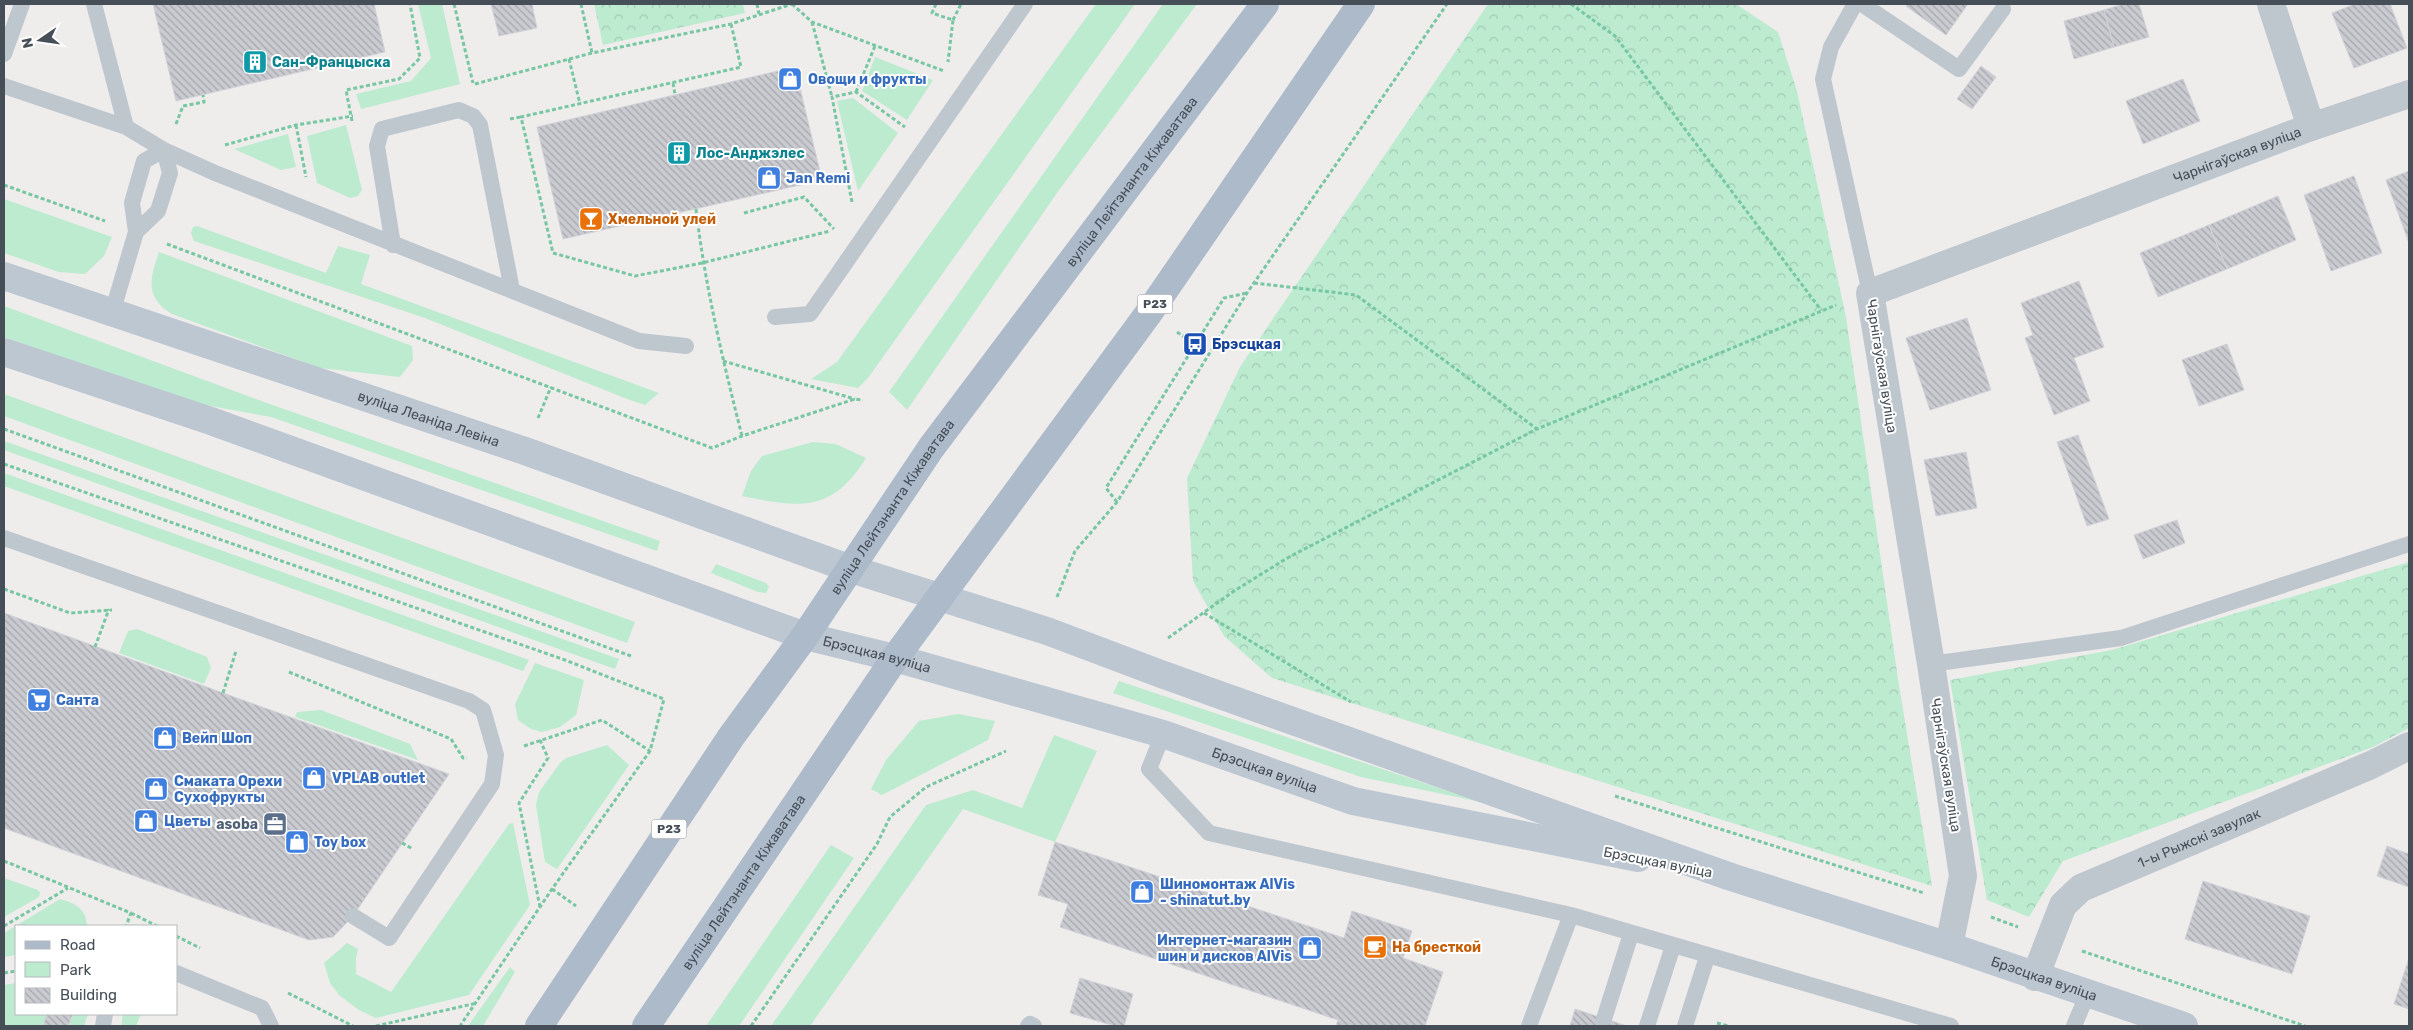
<svg xmlns="http://www.w3.org/2000/svg" width="2413" height="1030" font-family="Rubik,sans-serif">
  <style>
    .green { fill: #bcebd0 }
    .forest { fill: url(#forest-crowns) }
    .building { fill: url(#building-back-hatch); stroke: #d0d2d8 }
    .lines { fill: none; stroke-linecap: round; stroke-linejoin: round }
    .path { stroke: #76c7a2; stroke-width: 3; stroke-dasharray: 4 2.5; stroke-linecap: butt }
    .lane { stroke: #bec6ce; stroke-width: 16 }
    .street { stroke: #bec6ce; stroke-width: 28 }
    .secondary { stroke: #bdc7d2; stroke-width: 28 }
    .primary { stroke: #adbaca; stroke-width: 28 }
    .labels { text-anchor: middle; stroke-width: 4; stroke-linejoin: round; paint-order: stroke }
    .shield { fill: #fff; stroke: #7e848a; stroke-width: 1 }
    .shield-label { font-size: 12px; font-weight: bold; fill: #464f58 }
    .culture-label { font-size: 14px; font-weight: bold; fill: #0d838f; stroke: #fff; text-anchor: start }
    .shop-label { font-size: 14px; font-weight: bold; fill: #366cbe; stroke: #fff; text-anchor: start }
    .street-label { font-size: 14px; fill: #464f58; stroke: #fff }
    .food-label { font-size: 14px; font-weight: bold; fill: #c56008; stroke: #fff; text-anchor: start }
    .transit-label { font-size: 14px; font-weight: bold; fill: #164399; stroke: #fff; text-anchor: start }
    .service-label { font-size: 14px; font-weight: bold; fill: #4e5e75; stroke: #fff; text-anchor: end }
  </style>
  <defs>
    <pattern id="forest-crowns" width="20" height="18" patternUnits="userSpaceOnUse" patternTransform="scale(1.25)"><rect width="20" height="18" fill="#bcebd0"/><path d="M2 6a3 3 0 1 1 6 0M12 15a3 3 0 1 1 6 0" fill="none" stroke="#a3cbb5"/></pattern>
    <pattern id="building-back-hatch" width="6" height="6" patternUnits="userSpaceOnUse" patternTransform="scale(1.25)"><rect width="6" height="6" fill="#cacbd1"/><path d="M-1 5l2 2M0 0l6 6M5-1l2 2" fill="none" stroke="#a6a7ac"/></pattern>
  </defs>
  <rect width="100%" height="100%" fill="#efecec"/>
  <!-- green -->
  <path class="green" d="M418,4H442L460,84L361,109L356,94L411,81L431,58Z
    M1096,4H1135L868,378L858,388L811,379L837,362Z
    M1163,4H1197L1057,193L907,410L889,392Z
    M875,57L933,80L907,120L862,91Z
    M853,98L898,133L858,191L837,101Z
    M346,125L362,190L358,196L350,198L317,183L307,136Z
    M288,134L296,167L281,170L234,149Z
    M4,199L112,237L104,256L85,274L59,272L4,253Z
    M197,226L326,273L338,246L370,255L361,284L659,393L645,405L627,399L425,318L194,241L191,233L193,227Z
    M159,252L412,346L413,360L400,377L320,368L172,314C144,297 150,279 159,252Z
    M4,306L267,403L660,541L657,551L271,417L183,401L4,337Z
    M4,394L635,622L627,643L4,416Z
    M4,441L619,659L615,669L4,450Z
    M813,442L836,444L866,458C832,513 800,508 742,496L751,471L762,456Z
    M4,473L529,660L523,671L4,486Z
    M716,564L766,583L769,587L766,593L758,592L711,573Z
    M137,629L207,657L211,668L204,684L119,653L128,631Z
    M535,663L584,680L576,715L560,727L542,732L531,729L518,720L515,704Z
    M1119,681L1481,802L1361,777L1113,693Z
    M321,710L410,744L418,760L295,717L297,712Z
    M958,714L995,721L988,740L882,795L871,789L886,760L919,721Z
    M1054,735L1097,751L1055,842L963,809L810,1026H771L926,805L973,790L1022,808Z
    M607,745L629,765L557,869L545,862L536,805L539,792L560,763L566,758Z
    M513,823L530,905L469,995L376,1018L359,1010L340,996L330,983L324,963L347,943L358,949L356,958V974L391,992L509,824Z
    M831,845L854,858L739,1026H706Z
    M4,878L38,890L40,893L39,897L4,917Z
    M60,899C76,904 86,908 87,926H16V955L4,957V933Z
    M510,967L515,972L483,1026H468Z
    M16,983V1014H88L84,1026H4V985Z
    M123,1014H141L136,1026H121Z"/>
  <!-- forest -->
  <path class="forest" d="M594,4H743L745,13L603,45Z
    M1488,4H1736L1778,32L1797,91L1846,317L1898,679L1932,886L1272,678L1224,636L1193,581L1187,478L1240,367Z
    M2409,562V728L2373,747L2063,861L2029,917L1987,900L1950,680L2112,650Z"/>
  <!-- building -->
  <path class="building" d="M153,4H374L385,52L176,101Z
    M491,4H532L537,28L499,36Z
    M1908,4H1968L1946,35L1906,6Z
    M2124,4H2139L2149,37L2114,47L2104,10Z
    M2355,4H2390L2407,48L2354,68L2332,13Z
    M2104,10L2114,47L2074,59L2064,21Z
    M1981,66L1996,77L1972,109L1957,99Z
    M795,67L822,180L563,239L537,127Z
    M2183,79L2200,121L2143,144L2126,101Z
    M2409,171V243L2386,180Z
    M2354,176L2382,253L2331,271L2304,195Z
    M2278,196L2296,240L2227,269L2209,225Z
    M2209,225L2227,269L2158,297L2140,253Z
    M2079,281L2104,347L2074,358L2090,401L2054,415L2025,338L2033,335L2021,303Z
    M1967,318L1991,390L1930,410L1906,338Z
    M2227,344L2244,390L2199,406L2182,360Z
    M2078,435L2109,519L2087,526L2057,442Z
    M1966,452L1977,508L1936,516L1924,460Z
    M2177,520L2185,543L2143,559L2134,535Z
    M4,613L223,693L449,774L353,916L333,937L309,940L4,828Z
    M1055,842L1344,938L1352,911L1412,931L1403,958L1443,972L1425,1026H1336L1338,1020L1060,927L1068,904L1038,895Z
    M2387,846L2409,854V887L2377,876Z
    M2203,881L2310,916L2292,974L2185,939Z
    M2409,958V1009L2394,1004Z
    M1080,978L1133,994L1124,1026H1115L1070,1013Z
    M1575,1009L1627,1026H1570Z
    M47,1014H73L68,1026H43Z"/>
  <g class="lines">
    <!-- path -->
    <path class="path" d="M454,4L473,83
      M581,4L592,53
      M757,4L759,14
      M792,4L812,22L944,71
      M936,4L932,13L953,20L948,62
      M1571,4L1615,36L1821,310
      M953,20L961,4
      M812,22L832,97
      M731,24L741,67L521,117L553,253L635,276L702,263L830,231
      M569,59L580,104
      M673,83L675,94
      M475,84L592,53L731,24L792,4
      M856,92L875,46
      M510,119L521,117
      M352,121L346,90L399,79L420,58L410,4
      M176,124L183,106L204,102L203,95
      M296,125L306,177
      M225,145L296,125L353,116
      M4,185L105,221
      M852,202L832,97L856,92L905,127
      M696,209C705,286 723,361 742,436
      M744,213L804,197L834,229
      M167,244L712,448L742,436L855,399L863,400
      M1254,283L1356,295L1537,429
      M1177,332L1195,344
      M723,361L855,399
      M538,418L551,387
      M4,429L631,656
      M4,464L565,660L664,699L650,751L552,889L460,1026
      M1117,502L1106,488L1224,298L1247,293
      M4,589L70,613L112,610
      M1057,597L1075,551L1117,502L1247,293L1447,4
      M1204,613L1351,702
      M1168,638L1234,591L1289,557L1537,429L1836,305
      M95,647L109,609
      M289,672L451,739L463,758H467
      M223,693L236,651
      M524,746L602,720L650,751
      M1615,796L1924,893
      M402,843L413,849
      M4,861L131,913L126,926
      M552,889L576,906
      M540,907L519,803L548,758L540,740
      M131,913L157,926
      M1991,917L2018,927
      M4,926L68,888
      M176,936L200,948
      M2082,951L2305,1026
      M4,973L16,971
      M288,993L353,1026
      M1717,1023L1728,1026
      M376,1026L477,1003
      M751,1026L877,844L890,817L926,787L1006,751"/>
    <!-- lane -->
    <path class="lane" d="M94,4L126,127
      M1855,4L1831,47L1823,79L1870,293
      M1862,4L1959,69L2003,9
      M4,54L22,4
      M4,86L126,127L164,150L215,173L639,341L686,346
      M393,245L377,146L382,129L459,110L473,116L480,125L512,290
      M112,313L136,232L132,203L144,161L164,150L170,173L158,211L136,232
      M775,317L810,314L1025,4
      M4,538L469,701L483,710L496,755L492,784L389,938L353,916
      M1931,664L2121,638L2409,544
      M1163,734L1149,769L1209,833L1571,915L1951,1026
      M176,973L262,1008L271,1026
      M1604,1019L1631,934
      M103,1026L105,1014
      M1028,1026L1030,1024L1034,1026
      M1529,1026L1571,915
      M1647,1026L1673,946
      M1685,1026L1707,957
      M2074,1026L2087,995"/>
    <!-- street -->
    <g class="street">
      <path d="M2271,4L2311,127"/>
      <path id="s1" d="M1949,946L1963,876L1931,664L1870,293L2311,127L2409,94"/>
      <path id="s2" d="M2035,977L2063,905L2081,888L2371,765L2409,746"/>
    </g>
    <!-- secondary -->
    <g class="secondary">
      <path id="s3" d="M4,276L525,451L851,569L1047,631L1161,674L1731,877L1949,946L2184,1026"/>
      <path id="s4" d="M4,352L211,421L805,636L895,658L1163,734L1353,801L1638,858"/>
    </g>
    <!-- primary -->
    <g class="primary">
      <path id="s5" d="M539,1026L731,737L805,636L931,448L1265,4"/>
      <path id="s6" d="M646,1026L895,658L1148,314L1361,4"/>
    </g>
  </g>
  <!-- icons -->
  <defs>
    <symbol id="building-square" viewBox="-11 -11 22 22"><rect x="-9" y="-9" width="18" height="18" rx="4" fill="#0f9aa8" stroke="#fff"/><path d="M-4-6H4V6H1V3H-1V6H-4ZM-2.5-4.3h1.7v1.8h-1.7ZM.8-4.3h1.7v1.8H.8ZM-2.5-1h1.7V.8h-1.7ZM.8-1h1.7V.8H.8Z" fill="#fff"/></symbol>
    <symbol id="shop-square" viewBox="-11 -11 22 22"><rect x="-9" y="-9" width="18" height="18" rx="4" fill="#3f7fe0" stroke="#fff"/><path d="M-5-2.5h2.3a2.7 3.5 0 0 1 5.4 0H5L5.5 6h-11ZM-1.5-2.5h3a1.5 2.3 0 0 0-3 0Z" fill="#fff"/></symbol>
    <symbol id="bar-square" viewBox="-11 -11 22 22"><rect x="-9" y="-9" width="18" height="18" rx="4" fill="#e8710a" stroke="#fff"/><path d="M-6-5H6L.8 .8V4.5H3.5V6h-7V4.5H-.8V.8Z" fill="#fff"/></symbol>
    <symbol id="bus-square" viewBox="-11 -11 22 22"><rect x="-9" y="-9" width="18" height="18" rx="4" fill="#1a4fb4" stroke="#fff"/><path d="M-5-6H5V4H4V6H2V4H-2V6H-4V4H-5ZM-3.5-4V0h7V-4ZM-3.5 1.2v1.5H-2V1.2ZM2 1.2v1.5H3.5V1.2Z" fill="#fff"/></symbol>
    <symbol id="supermarket-square" viewBox="-11 -11 22 22"><rect x="-9" y="-9" width="18" height="18" rx="4" fill="#3f7fe0" stroke="#fff"/><path d="M-6-5.5h2.5l.6 2H6L4.5 2H-2.5L-4.4-4H-6ZM-1.5 3.2a1.3 1.3 0 1 0 .1 0ZM3 3.2a1.3 1.3 0 1 0 .1 0Z" fill="#fff"/></symbol>
    <symbol id="office-square" viewBox="-11 -11 22 22"><rect x="-9" y="-9" width="18" height="18" rx="4" fill="#5c6f8a" stroke="#fff"/><path d="M-6-3h4V-5.5h4V-3h4V5H-6ZM-1-4.5V-3h2v-1.5ZM-6 0V1H6V0Z" fill="#fff"/></symbol>
    <symbol id="cafe-square" viewBox="-11 -11 22 22"><rect x="-9" y="-9" width="18" height="18" rx="4" fill="#e8710a" stroke="#fff"/><path d="M-5.5-4.5H6V0H3Q3 3.5 0 3.5H-2.5Q-5.5 3.5-5.5 0ZM3-3.2v2h1.7v-2ZM-6 4.5H4V6H-6Z" fill="#fff"/></symbol>
  </defs>
  <g fill-rule="evenodd">
    <use href="#building-square" x="241" y="48" width="28" height="28"/>
    <use href="#shop-square" x="776" y="65" width="28" height="28"/>
    <use href="#building-square" x="665" y="139" width="28" height="28"/>
    <use href="#shop-square" x="755" y="164" width="28" height="28"/>
    <use href="#bar-square" x="577" y="205" width="28" height="28"/>
    <use href="#bus-square" x="1181" y="330" width="28" height="28"/>
    <use href="#supermarket-square" x="25" y="686" width="28" height="28"/>
    <use href="#shop-square" x="151" y="724" width="28" height="28"/>
    <use href="#shop-square" x="300" y="764" width="28" height="28"/>
    <use href="#shop-square" x="142" y="775" width="28" height="28"/>
    <use href="#shop-square" x="132" y="807" width="28" height="28"/>
    <use href="#office-square" x="261" y="810" width="28" height="28"/>
    <use href="#shop-square" x="283" y="828" width="28" height="28"/>
    <use href="#shop-square" x="1128" y="878" width="28" height="28"/>
    <use href="#cafe-square" x="1361" y="933" width="28" height="28"/>
    <use href="#shop-square" x="1296" y="934" width="28" height="28"/>
  </g>
  <g class="labels">
    <!-- shield labels -->
    <g class="shield">
      <rect x="1137.5" y="294.5" width="35" height="19" rx="4"/>
      <rect x="651.5" y="819.5" width="35" height="19" rx="4"/>
    </g>
    <g class="shield-label">
      <text x="1155" y="308">Р23</text>
      <text x="669" y="833">Р23</text>
    </g>
    <!-- culture labels -->
    <g class="culture-label">
      <text x="272" y="67">Сан-Францыска</text>
      <text x="696" y="158">Лос-Анджэлес</text>
    </g>
    <!-- shop labels -->
    <g class="shop-label">
      <text x="808" y="84">Овощи и фрукты</text>
      <text x="786" y="183">Jan Remi</text>
      <text x="56" y="705">Санта</text>
      <text x="182" y="743">Вейп Шоп</text>
      <text x="332" y="783">VPLAB outlet</text>
      <text x="174" y="786">Смаката Орехи<tspan x="174" dy="16">Сухофрукты</tspan></text>
      <text x="164" y="826">Цветы</text>
      <text x="314" y="847">Toy box</text>
      <text x="1160" y="889">Шиномонтаж AlVis<tspan x="1160" dy="16">- shinatut.by</tspan></text>
      <text x="1292" y="945" text-anchor="end">Интернет-магазин<tspan x="1292" dy="16">шин и дисков AlVis</tspan></text>
    </g>
    <!-- street labels -->
    <g class="street-label">
      <text dy="5" stroke="none"><textPath href="#s1" startOffset="1054">Чарнігаўская вуліца</textPath></text>
      <text dy="5" stroke="none"><textPath href="#s5" startOffset="1032">вуліца Лейтэнанта Кіжаватава</textPath></text>
      <text transform="translate(1882 366) rotate(81)" y="5">Чарнігаўская вуліца</text>
      <text dy="5" stroke="none"><textPath href="#s3" startOffset="448">вуліца Леаніда Левіна</textPath></text>
      <text dy="5" stroke="none"><textPath href="#s5" startOffset="628">вуліца Лейтэнанта Кіжаватава</textPath></text>
      <text dy="5" stroke="none"><textPath href="#s4" startOffset="924">Брэсцкая вуліца</textPath></text>
      <text transform="translate(1946 765) rotate(81)" y="5">Чарнігаўская вуліца</text>
      <text dy="5" stroke="none"><textPath href="#s4" startOffset="1329">Брэсцкая вуліца</textPath></text>
      <text dy="5" stroke="none"><textPath href="#s2" startOffset="230">1-ы Рыжскі завулак</textPath></text>
      <text transform="translate(1658 862) rotate(11)" y="5">Брэсцкая вуліца</text>
      <text dy="5" stroke="none"><textPath href="#s6" startOffset="174">вуліца Лейтэнанта Кіжаватава</textPath></text>
      <text dy="5" stroke="none"><textPath href="#s3" startOffset="2158">Брэсцкая вуліца</textPath></text>
    </g>
    <!-- food labels -->
    <g class="food-label">
      <text x="608" y="224">Хмельной улей</text>
      <text x="1392" y="952">На бресткой</text>
    </g>
    <!-- transit labels -->
    <g class="transit-label">
      <text x="1212" y="349">Брэсцкая</text>
    </g>
    <!-- service labels -->
    <g class="service-label">
      <text x="258" y="829">asoba</text>
    </g>
  </g>
  <!-- border -->
  <rect width="2413" height="1030" fill="none" stroke="#464f58" stroke-width="10"/>
  <!-- legend -->
  <rect x="15" y="925" width="162" height="90" fill="#ffffff" stroke="#b5b9bc"/>
  <rect x="25" y="941" width="25" height="8" fill="#adbaca" stroke="#b5b9bc"/>
  <text x="60" y="950" font-size="15" fill="#464f58">Road</text>
  <rect x="25" y="962" width="25" height="15" fill="#bcebd0" stroke="#b5b9bc"/>
  <text x="60" y="975" font-size="15" fill="#464f58">Park</text>
  <rect x="25" y="988" width="25" height="15" fill="url(#building-back-hatch)" stroke="#b5b9bc"/>
  <text x="60" y="1000" font-size="15" fill="#464f58">Building</text>
  <!-- north arrow -->
  <g transform="translate(40 40) rotate(257)" stroke="#ffffff" stroke-width="4" paint-order="stroke">
  <path d="M0-4L9 19L0 12L-9 19Z" fill="#464f58"/>
  <text y="-8" font-size="14" font-weight="bold" text-anchor="middle" fill="#464f58">N</text>
  </g>
</svg>
